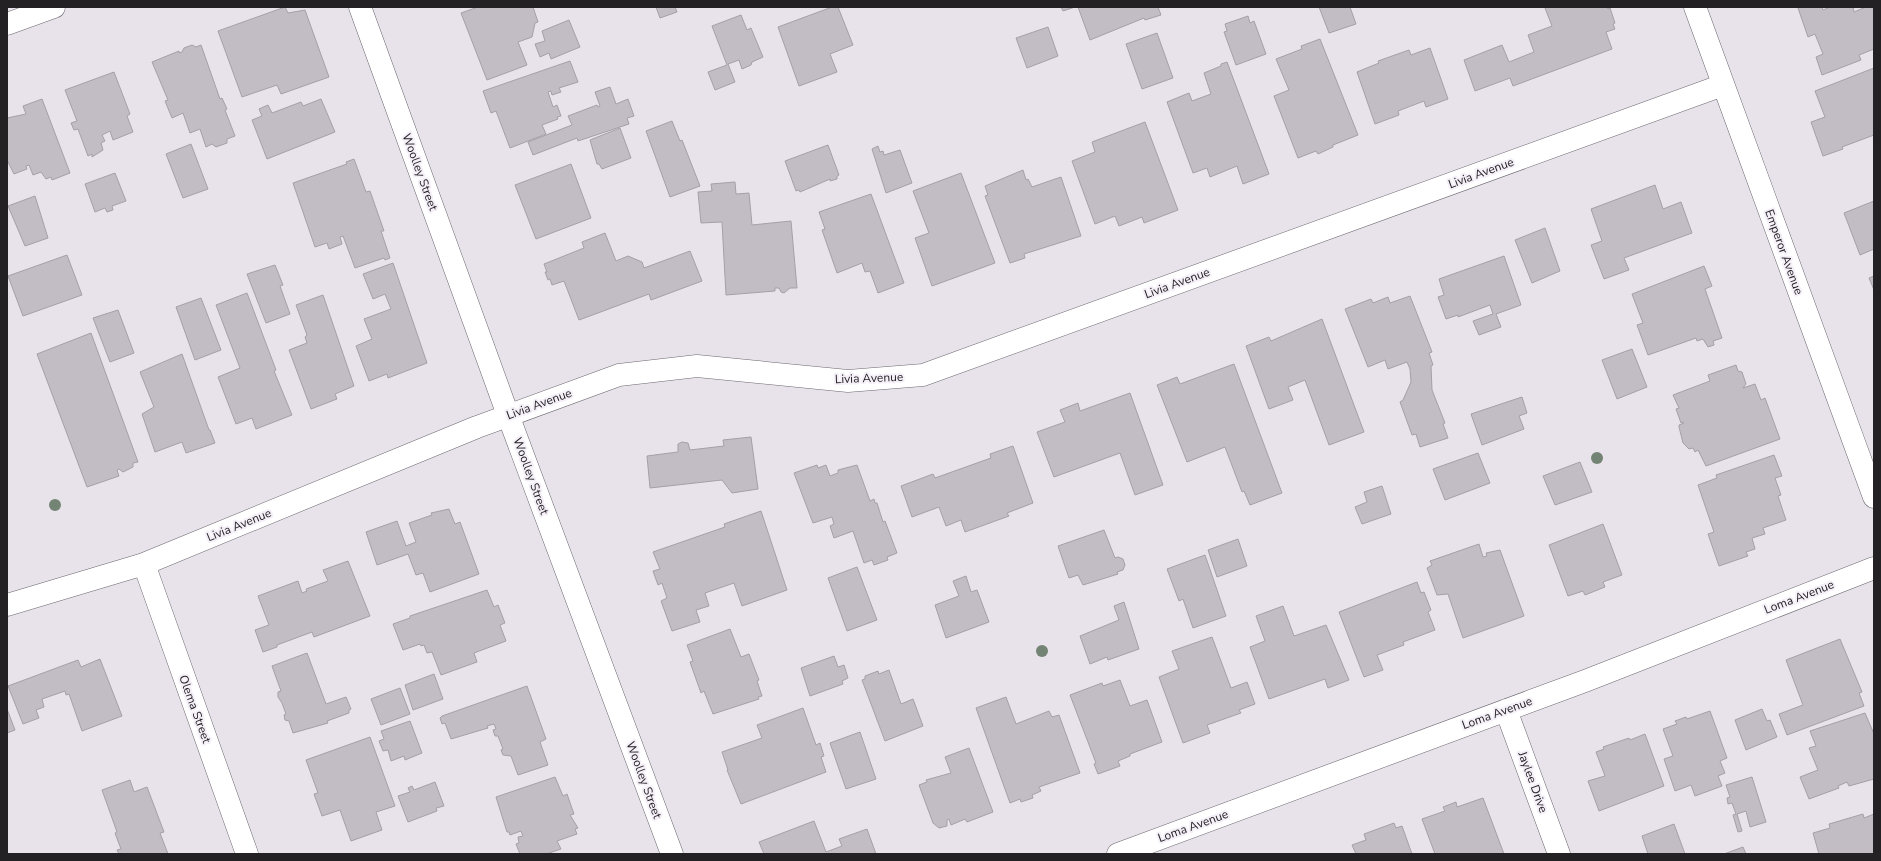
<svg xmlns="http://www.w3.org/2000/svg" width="1881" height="861" font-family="'Nunito Sans',sans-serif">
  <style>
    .building { fill: #c2bcc4; stroke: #a5a0a7 }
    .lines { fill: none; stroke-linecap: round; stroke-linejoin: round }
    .minor-casing { stroke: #6d686f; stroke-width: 23 }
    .minor { stroke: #fff; stroke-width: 22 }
    .tree { fill: #748474 }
    .labels { text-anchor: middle; stroke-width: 4; stroke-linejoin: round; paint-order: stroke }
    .street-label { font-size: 12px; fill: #232124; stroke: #f5eff8 }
  </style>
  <rect width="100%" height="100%" fill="#e8e2ea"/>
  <!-- building -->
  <path class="building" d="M285,7L288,13L305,10L329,77L281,94L277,85L242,97L218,31Z
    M478,7H533L538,22L535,23L532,37L518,42L527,65L487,80L461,13Z
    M656,7H675L677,12L660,18Z
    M832,7H838L853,45L830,54L837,72L799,86L778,27Z
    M1061,7H1075L1063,11Z
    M1078,7H1158L1161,15L1145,20L1144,18L1090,40Z
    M1319,7H1350L1356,24L1329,33Z
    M1548,7H1607L1608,9L1610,8L1615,23L1613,24L1615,29L1606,32L1612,49L1513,86L1510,78L1475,91L1464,60L1502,45L1509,62L1534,52L1528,35L1552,26L1545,8Z
    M1801,7H1822L1823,10L1830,7H1853L1854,12L1866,7H1874V49L1859,55L1861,60L1822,75L1816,57L1823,54L1815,34L1808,37L1798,8Z
    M741,15L747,30L751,28L763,57L752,62L751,65L742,69L739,60L728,64L735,82L715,90L708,72L727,65L712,26Z
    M1248,16L1250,23L1254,21L1266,54L1236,65L1224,32L1227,31L1225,24Z
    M569,20L580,47L551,59L549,53L540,57L535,44L545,41L542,31Z
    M1048,27L1058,56L1027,68L1016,38Z
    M1157,33L1173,78L1142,89L1126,44Z
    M1320,39L1358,135L1333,145V147L1318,154L1316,151L1298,158L1274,96L1289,90L1276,59L1302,49L1301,46Z
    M192,45L196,47L201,45L220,99L222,98L227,109L225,110L235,136L227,139V143L216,147L212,144L206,147L200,129L190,133L183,113L172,118L165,101L168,100L152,62L179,51V53L182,52L184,48Z
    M1430,48L1448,99L1426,107L1424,101L1398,111L1399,115L1375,124L1357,72L1379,63L1378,61L1409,50L1411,55Z
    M570,61L578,82L559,88L561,92L552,95L551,91L548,92L553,107L557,105L561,116L557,117L558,119L542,125L546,134L510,148L496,111L491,113L483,91Z
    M1227,62L1269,174L1243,184L1237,166L1210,177L1207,168L1193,173L1167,102L1189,93L1192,101L1211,94L1204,73L1221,66V64Z
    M1874,68V135L1842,147L1843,149L1823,156L1811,122L1825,117L1815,91Z
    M114,72L130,114L127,116L133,132L113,140L110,131L102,135L105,141L101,143L103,150L92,157V154L88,156L78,129L74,130L71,123L77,121L65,90Z
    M610,87L616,104L628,99L634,116L627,118L629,124L578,141L577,138L533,155L528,142L572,125L568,116L597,105L598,107L600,106L595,92Z
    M42,99L70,173L52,180L51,177L46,179L41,172L33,175L29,165L26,166L27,169L14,174L7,160V118L26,114L23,106Z
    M321,99L335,132L267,159L252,120L262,116L259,109L268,105L272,113L301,102L303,106Z
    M672,121L680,141L682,140L700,186L670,197L646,131Z
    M1145,122L1178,210L1144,223L1142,217L1119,226L1115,216L1095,224L1072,161L1095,152L1092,142Z
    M620,128L631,158L602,169L599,164H597L590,140Z
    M191,144L208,189L183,198L166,154Z
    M828,145L839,175L837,176V179L830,181V179L800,192L799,190L796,191L785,161Z
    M878,146L880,152L883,151L884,155L900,150L912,183L886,193L872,149Z
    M354,159L366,192L370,191L384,231H381L390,258L385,260L384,258L355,268L343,236L340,237L342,244L329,249L327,243L315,247L293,183L347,164L346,162Z
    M571,164L591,218L536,239L515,185Z
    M1023,170L1026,180L1028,179L1032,187L1061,177L1081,236L1024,254L1025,258L1010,263L985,196L988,195L985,186Z
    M115,173L126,201L112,206L113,210L107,212L105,208L95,212L85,184Z
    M961,173L995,263L932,286L915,238L929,233L913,191Z
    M735,182L736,194L749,193L752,225L791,221L797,288H790L784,293L781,292L779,288H775V291L726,295L722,222L701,223L698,192L712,191L711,184Z
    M1655,185L1663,209L1681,202L1692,233L1624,258L1629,270L1604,279L1591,245L1602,241L1591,209Z
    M871,194L904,283L878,293L870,271L865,272L862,263L837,273L822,230L825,229L819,212Z
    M35,196L48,238L25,246L8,206Z
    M1874,201V249L1860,255L1844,213Z
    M1545,228L1560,271L1532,283L1515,240Z
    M605,233L616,261L628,256L642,262L644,268L690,251L702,281L651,300L649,294L579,320L564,281L552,285L550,279L548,280L545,272H547L544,264L584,248L582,242Z
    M67,255L82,295L23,316L8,276Z
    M1504,256L1521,305L1496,314L1501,327L1479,335L1473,321L1493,314L1490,305L1458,317V315L1446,319L1438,297L1444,295L1439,279Z
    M393,263L427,363L388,378L387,374L369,381L356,346L372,339L364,319L391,309L385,294L373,299L363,274Z
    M275,265L283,285L280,286L290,314L266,323L247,274Z
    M1704,266L1712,286L1705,289L1722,338L1713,341L1714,345L1708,347L1703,339L1697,341L1696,338L1648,355L1637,325L1643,323L1632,294Z
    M1874,276V290L1869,278Z
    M247,293L276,370L274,371L292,415L256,429L252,418L236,424L218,377L240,368L216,305Z
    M323,295L354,386L335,394L337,399L311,409L289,350L307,343L305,337L307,335L296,305Z
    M1410,296L1432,352L1429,353L1433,365L1431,366L1432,390L1445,423L1443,424L1448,438L1420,447L1416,434L1412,435L1400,402L1403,400L1411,382L1410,369L1407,362L1388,369L1385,360L1368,367L1345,309L1371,299L1373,303L1388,297L1390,303Z
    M201,298L221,350L195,360L176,307Z
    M118,310L134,353L110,362L93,318Z
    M1322,319L1364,432L1329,445L1305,380L1288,387L1293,400L1269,409L1246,346L1269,337L1271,341Z
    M91,333L138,462L133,463V467L123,472L119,469L117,470L119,476L87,487L37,354Z
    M1632,349L1647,387L1617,399L1602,360Z
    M182,354L209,430H210L215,443L186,453L182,442L155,452L142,414L154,407L140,372Z
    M1234,364L1282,493L1250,505L1244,491L1242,492L1225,447L1187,462L1157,385L1177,377L1180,384Z
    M1736,365L1738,371L1742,372L1746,384L1743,388L1755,384L1761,400L1765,398L1780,439L1706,466L1698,450L1695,452L1693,448L1689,449L1683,443L1679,427V425L1684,423L1683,422L1681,423L1676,409L1679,408L1673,395L1710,381L1708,375Z
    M1130,393L1163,485L1135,495L1120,453L1054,477L1037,432L1065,422L1060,410L1078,403L1080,411Z
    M1522,397L1527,413L1519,416L1524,429L1482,445L1471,414Z
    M751,437L758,489L732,493L722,480L650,488L647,456L678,452V444L682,442L688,443L690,450L724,446L723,440Z
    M1013,446L1033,503L1007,513L1009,516L965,532L961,520L946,526L939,507L912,517L901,486L933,474L935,478L991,458L990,454Z
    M1478,453L1490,483L1445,500L1433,469Z
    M1774,455L1782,476L1775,478L1781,495L1778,496L1786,520L1763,528L1765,534L1752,538L1755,549L1746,552L1748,556L1719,566L1708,534L1714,532L1698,485L1717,478L1716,475Z
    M1580,462L1592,492L1555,505L1543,476Z
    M817,465L818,468L826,465L830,476L838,473V470L857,465L870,501L874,499L875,503H877L883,522L885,521L897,553L887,557L888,560L874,565L872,560L864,563L853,531L834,538L830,526L834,524L832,517L813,523L794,473Z
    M1382,486L1391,514L1362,524L1355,507L1367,502L1364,492Z
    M449,509L455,524L460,522L479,574L430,592L423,573L416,575L408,554L377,565L366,532L397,521L406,546L416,542L409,523L432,515L431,513Z
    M761,511L787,590L742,606L734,583L705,593L709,606L696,610L700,622L672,631L661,601L667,598L662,583L658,585L653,571L660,569L653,552L725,527L724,524Z
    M1603,524L1622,575L1603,582L1605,587L1585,595L1583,591L1568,596L1549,545Z
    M1104,530L1115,558L1118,557L1123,559L1125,565L1123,570L1117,572L1118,574L1083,585L1078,575L1069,578L1058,546Z
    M1238,539L1247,566L1217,577L1208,550Z
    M1479,544L1483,557L1487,556L1486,553L1500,550L1524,616L1463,638L1448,594L1437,595L1427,568L1432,565L1430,561Z
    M1205,555L1226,616L1193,628L1183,599L1179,601L1167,569Z
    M348,561L370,616L314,637L312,632L277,645V647L263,652L255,630L269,625L258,596L298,581L302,593L307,591L306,589L328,581L323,570Z
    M857,567L877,620L847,631L828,578Z
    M966,576L971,592L977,590L989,622L946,638L935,605L959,596L953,581Z
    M1417,582L1421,593L1424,592L1431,610L1428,612L1435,630L1403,642L1404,645L1377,655L1383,670L1364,677L1339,612Z
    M487,590L494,607L498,605L505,623L500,625L506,641L474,653L477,662L441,675L432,652L427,653L424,645L421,646L420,644L403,650L393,624L410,618V616Z
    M1124,602L1139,649L1108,660L1107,657L1090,664L1080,636L1119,620L1114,606Z
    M1283,606L1294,636L1326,625L1349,680L1328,688L1325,679L1269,699L1250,647L1265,641L1256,616Z
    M730,629L741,657L749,654L759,680L757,681L762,696L758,697L759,699L713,714L704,691L701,693L690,662L693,661L687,645Z
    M1212,637L1231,688L1247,682L1255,704L1239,710L1241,713L1207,725L1210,733L1183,743L1159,677L1179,669L1172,651Z
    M1840,639L1862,692L1859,693L1864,706L1787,735L1779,714L1803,705L1786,660Z
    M307,653L326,704L346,697L351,709L349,710V713L327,721L328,723L293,733L289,721L285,720L284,715L286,714L282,703L278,697V692L281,691L272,666Z
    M834,656L838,667L844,665L848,678L842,681L843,684L810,696L801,668Z
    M100,659L122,716L82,731L69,694L66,695L65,691L42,699L44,707L36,710L39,718L23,724L8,686L78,660L81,667Z
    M889,670L901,704L913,699L923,726L885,741L862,680L865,679V676L878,671L879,674Z
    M434,674L443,699L413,710L405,685Z
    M1120,680L1130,706L1147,700L1162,742L1130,754V756L1118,761L1120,766L1098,774L1094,764L1096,763L1070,695L1102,683L1103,686Z
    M527,686L546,739L540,742L548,765L518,775L511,756L503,755L501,750L503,749L498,736H495L493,730L496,729L494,724L487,726L488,728L451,739L445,723L442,724L440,718L442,716Z
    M400,688L410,714L381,725L371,699Z
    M1006,697L1016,724L1049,711L1052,717L1059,715L1080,773L1039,787L1041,791L1032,795L1033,798L1021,802L1020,799L1010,803L976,708Z
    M803,708L816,745L820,743L824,756L821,757L826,772L741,804L727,770H728L722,752L762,738L757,725Z
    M7,709L15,730L7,733Z
    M1762,709L1767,721L1770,720L1777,737L1746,750L1735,720Z
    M1710,711L1727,758L1720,761L1725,773L1718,776L1722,786L1695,796L1691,785L1675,791L1664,759L1673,756L1663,729L1677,724L1675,721L1686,717L1687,719Z
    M1865,713L1874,734V779L1849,786L1847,782L1838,786L1839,788L1809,799L1800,777L1818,770L1809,748L1816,746L1810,731Z
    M410,721L422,753L405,760L404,756L391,761L388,750L383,751L379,741L384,739L381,731Z
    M860,732L876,779L846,789L830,743Z
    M1645,734L1664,786L1599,811L1588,781L1605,776L1596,752L1604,749L1603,747L1629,738L1630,740Z
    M370,737L395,806L376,812L382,830L351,841L340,810L322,816L314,794L318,793L306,760Z
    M969,748L993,812L967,822L965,819L951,825L949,819L947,820V826L939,828L933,823L919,785L927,782L926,780L951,773L945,757Z
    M555,777L563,796L567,794L574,814L570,815L578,828L575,829L577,834L557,841L561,849L546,854H520L516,844L519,843L518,837L523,836L521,831L510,835L509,832H507L496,797Z
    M1752,777L1766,822L1750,827L1746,811L1737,814L1742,831L1738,832L1733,815L1736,814L1732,803L1728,804L1727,798L1730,797L1726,785Z
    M130,780L134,792L147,787L164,832L160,833L168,854H119L117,850L121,849L115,833L117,832L102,790Z
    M435,782L444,806L436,808L437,811L408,822L398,796L410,792L408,788L412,786L414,790Z
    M1483,798L1504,854H1435L1422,819L1445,811L1443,807L1456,802L1457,807Z
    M1863,814L1864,818L1874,814V854H1819L1813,833L1830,828L1829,824Z
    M814,821L826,852L842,846L839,839L867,829L876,854H764L759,842Z
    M1394,823L1396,828L1402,826L1412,854H1356L1352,845L1366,840L1364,834Z
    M1674,824L1685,854H1648L1642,836Z
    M1743,847L1746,854H1724Z"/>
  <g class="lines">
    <defs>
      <path id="minor" d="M360,7L508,415L672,854
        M1695,7L1874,497
        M7,24L54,7
        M144,564L247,854
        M7,605L144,564L477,427L619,375L697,366L848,381L923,375L1723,85
        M1506,710L1559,854
        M1118,854L1585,681L1874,568"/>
    </defs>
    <!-- minor casing -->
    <use href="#minor" class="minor-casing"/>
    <!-- minor -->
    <use href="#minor" class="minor"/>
  </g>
  <!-- trees -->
  <g class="tree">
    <circle cx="1597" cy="458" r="6"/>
    <circle cx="55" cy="505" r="6"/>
    <circle cx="1042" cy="651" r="6"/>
  </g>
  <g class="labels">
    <!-- street labels -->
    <g class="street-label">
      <text transform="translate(420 172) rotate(70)" y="4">Woolley Street</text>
      <text transform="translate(1481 173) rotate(-20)" y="4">Livia Avenue</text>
      <text transform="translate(1784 252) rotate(70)" y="4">Emperor Avenue</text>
      <text transform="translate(1177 283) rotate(-20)" y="4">Livia Avenue</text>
      <text transform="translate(869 378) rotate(-2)" y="4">Livia Avenue</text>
      <text transform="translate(539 404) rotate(-20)" y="4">Livia Avenue</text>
      <text transform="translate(531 476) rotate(70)" y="4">Woolley Street</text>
      <text transform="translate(239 525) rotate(-22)" y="4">Livia Avenue</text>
      <text transform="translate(1799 597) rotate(-21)" y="4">Loma Avenue</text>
      <text transform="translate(195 709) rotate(70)" y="4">Olema Street</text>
      <text transform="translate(1497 713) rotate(-20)" y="4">Loma Avenue</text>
      <text transform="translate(644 780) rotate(70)" y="4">Woolley Street</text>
      <text transform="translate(1533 782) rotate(70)" y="4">Jaylee Drive</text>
      <text transform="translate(1193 826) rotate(-20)" y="4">Loma Avenue</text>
    </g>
  </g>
  <!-- border -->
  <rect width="1881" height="861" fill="none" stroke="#232124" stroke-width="16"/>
</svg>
